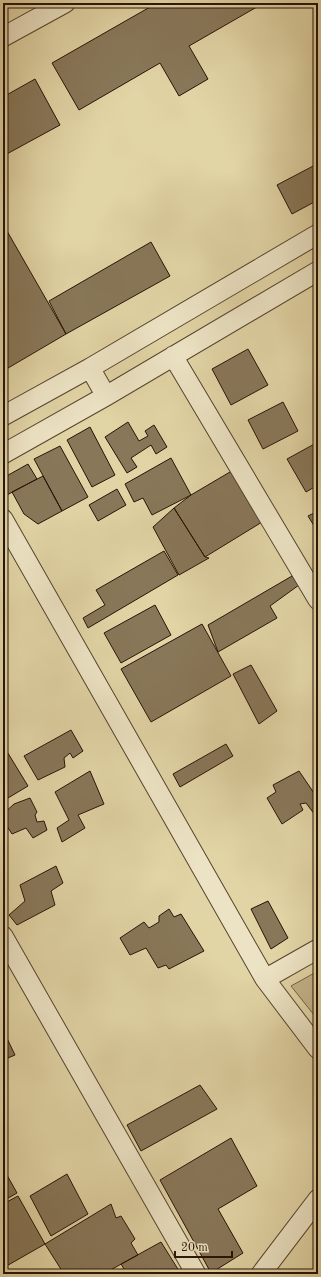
<svg xmlns="http://www.w3.org/2000/svg" width="321" height="1277" font-family="'Old Standard TT',serif">
  <style>
    .green { fill: #c2b38a; stroke: #756348 }
    .building { fill: #887759; stroke: #281306 }
    .lines { fill: none; stroke-linecap: round; stroke-linejoin: round }
    .minor-casing { stroke: #56432e; stroke-width: 21 }
    .minor { stroke: #ece3c4; stroke-width: 19 }
  </style>
  <rect width="100%" height="100%" fill="#e1d4a5"/>
  <filter id="stains"><feTurbulence type="fractalNoise" baseFrequency=".005" numOctaves="4"/><feColorMatrix values="0 0 0 0 .2 0 0 0 0 .09 0 0 0 0 .02 0 0 0 .5 -.17"/></filter>
  <radialGradient id="worn" r=".72"><stop offset=".6" stop-color="#630" stop-opacity="0"/><stop offset="1" stop-color="#630" stop-opacity=".3"/></radialGradient>
  <!-- green -->
  <path class="green" d="M318,971V1020L291,986Z"/>
  <!-- building -->
  <path class="building" d="M157,3L262,4L189,46L208,79L179,96L160,63L79,110L52,63Z
    M35,79L60,125L3,156V97Z
    M317,164L318,200L292,214L277,185Z
    M3,224L66,334L3,371Z
    M151,242L170,276L66,334L49,301Z
    M248,349L268,385L231,405L212,369Z
    M283,402L298,431L263,449L248,420Z
    M128,422L139,441L148,436L145,431L154,425L167,447L156,454L151,445L131,458L137,467L127,473L105,437Z
    M90,427L115,475L92,487L67,440Z
    M318,442V485L306,492L287,459Z
    M60,446L88,497L62,511L34,459Z
    M171,458L191,495L152,515L143,498L134,502L125,484Z
    M28,464L37,479L5,496L3,492V478Z
    M235,469L267,519L205,557L174,508L191,495Z
    M43,476L62,511L38,524L24,514L12,492Z
    M117,489L126,505L98,521L89,505Z
    M174,508L205,557L209,558L179,575L153,527Z
    M318,511V528L316,529L308,516Z
    M164,551L178,575L88,628L83,618L105,605L96,590Z
    M292,576L299,585L270,606L277,618L218,652L208,625Z
    M155,605L171,635L121,663L104,633Z
    M202,624L231,676L151,722L121,669Z
    M251,665L277,711L259,724L233,674Z
    M71,730L83,751L73,758L70,753L64,758L65,767L38,780L24,756Z
    M226,744L233,756L180,787L173,774Z
    M3,745L28,786L3,801Z
    M90,771L104,804L78,815L85,828L62,842L57,828L69,820L55,792Z
    M299,771L318,799V813L315,815L306,803L300,804L303,810L282,824L267,798L276,792L273,785Z
    M30,798L37,812L35,815L37,822L44,821L47,830L33,838L26,828L12,834L3,820V814L14,804Z
    M56,866L63,883L51,891L55,905L17,925L9,915L25,901L20,885Z
    M268,901L288,938L271,949L251,909Z
    M169,909L174,917L181,914L204,951L169,969L166,965L158,968L146,948L130,955L120,938L144,922L149,928L159,922V916Z
    M3,1030L15,1055L3,1060Z
    M200,1085L217,1109L141,1151L127,1125Z
    M231,1138L257,1186L218,1209L243,1253L211,1273L160,1180Z
    M3,1168L17,1193L3,1201Z
    M67,1174L88,1214L51,1236L30,1196Z
    M18,1196L45,1244L3,1268V1204Z
    M111,1204L116,1218L121,1216L135,1239L131,1243L138,1255L103,1274H64L45,1244Z
    M161,1242L181,1274H127L121,1264Z"/>
  <g class="lines">
    <defs>
      <path id="minor" d="M3,37L65,3
        M173,356L318,600
        M90,368L106,396
        M3,416L90,368L318,234
        M3,454L106,396L318,271
        M3,519L265,979L318,1049
        M3,936L196,1274
        M265,979L318,949
        M261,1274L318,1199"/>
    </defs>
    <!-- minor casing -->
    <use href="#minor" class="minor-casing"/>
    <!-- minor -->
    <use href="#minor" class="minor"/>
  </g>
  <!-- margin -->
  <rect width="321" height="1277" fill="none" stroke="#e1d4a5" stroke-width="16"/>
  <rect x="4" y="4" width="313" height="1269" fill="none" stroke="#281306" stroke-width="2"/>
  <rect x="8" y="8" width="305" height="1261" fill="none" stroke="#281306"/>
  <!-- scale -->
  <path d="M175 1251v6h57v-6" fill="none" stroke="#281306" stroke-width="2"/>
  <text x="181" y="1251" font-size="12" fill="#281306" stroke="#ece3c4" stroke-width="3" paint-order="stroke">20 m</text>
  <rect width="100%" height="100%" filter="url(#stains)"/>
  <rect width="100%" height="100%" fill="url(#worn)"/>
</svg>
